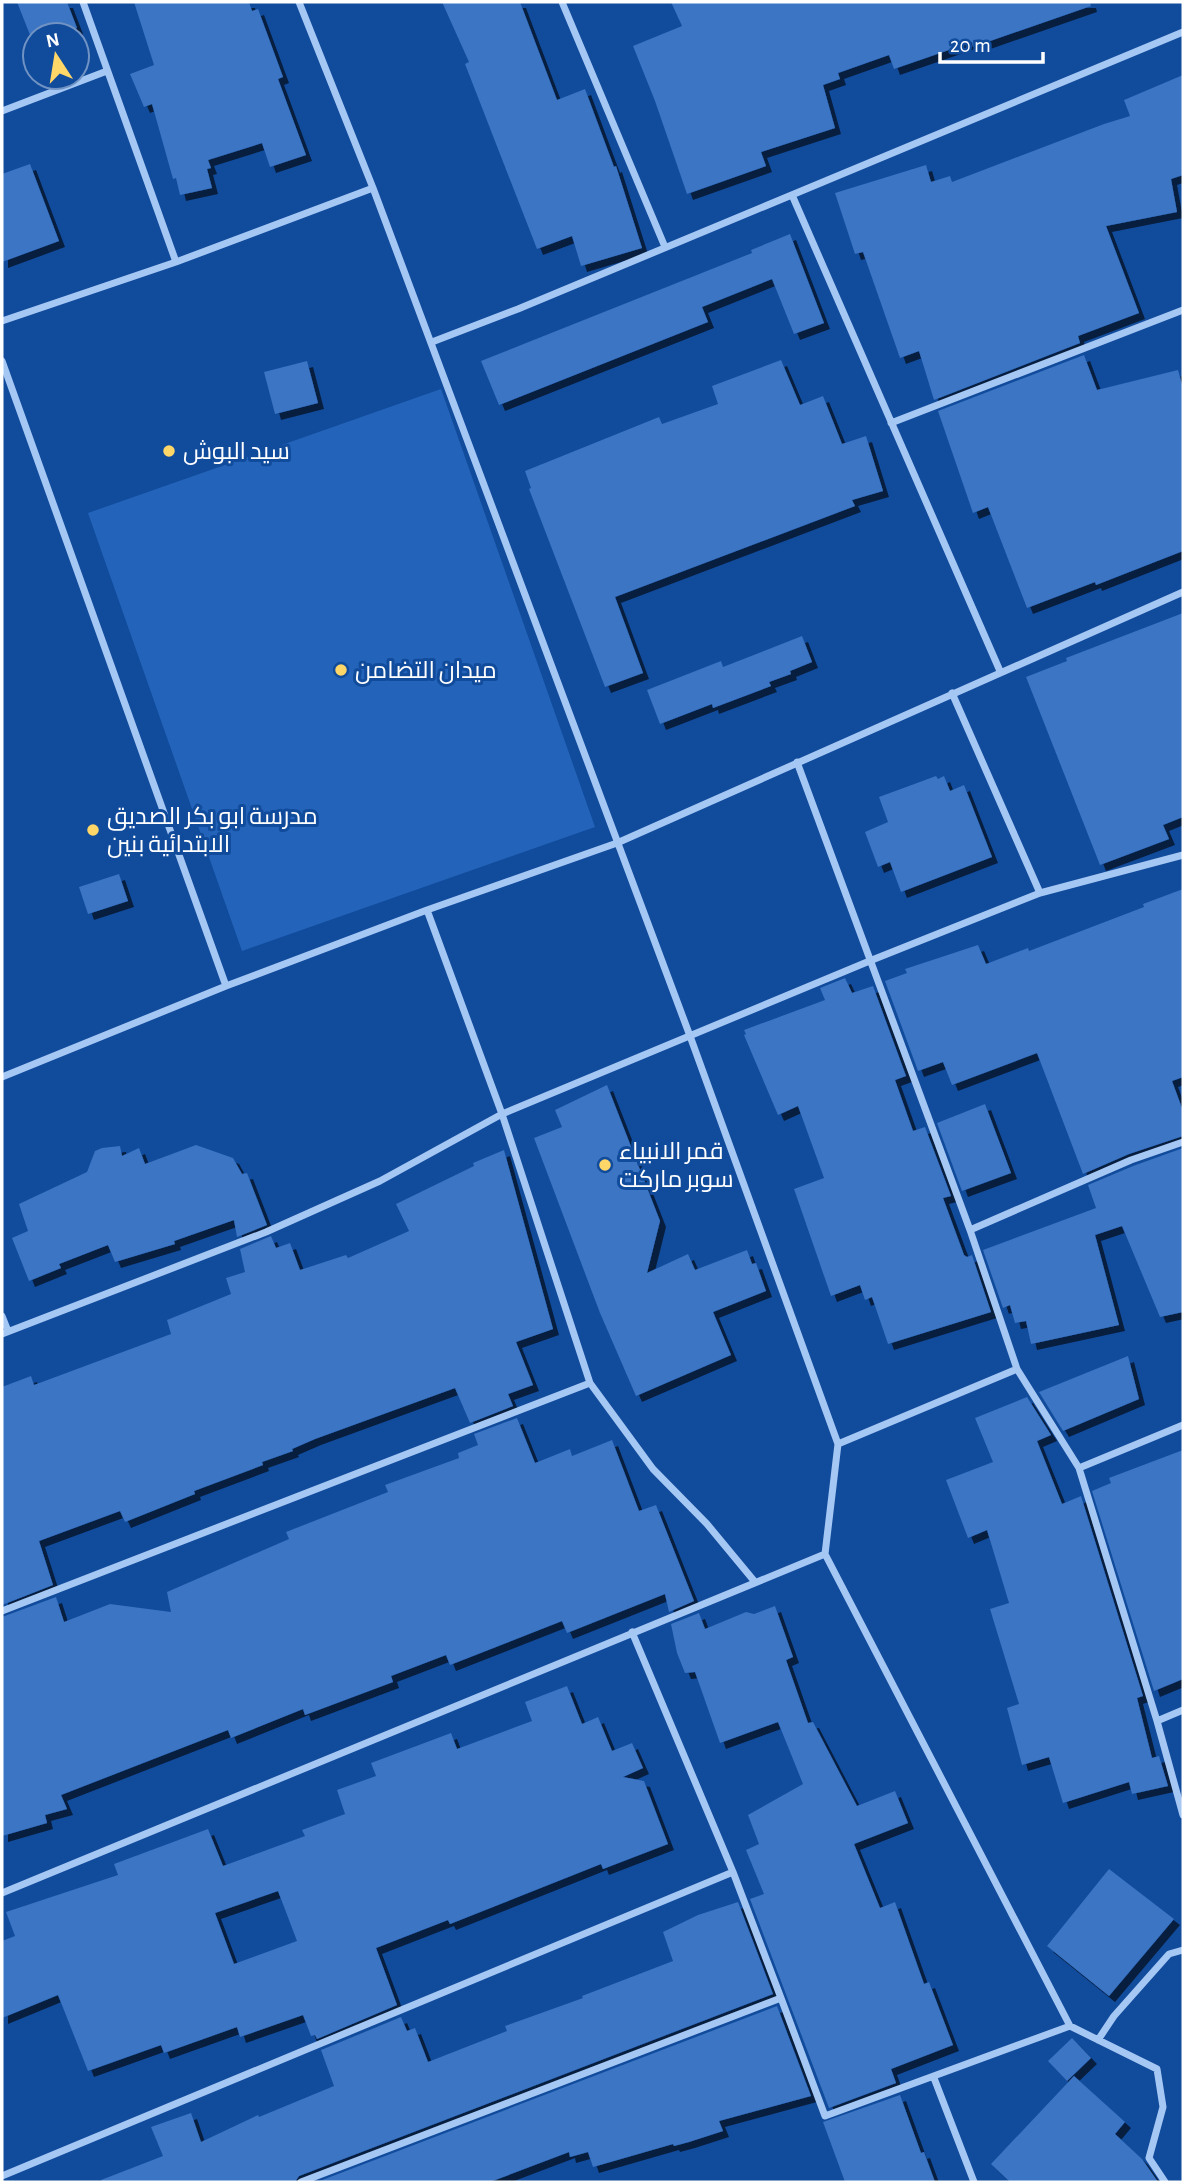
<svg xmlns="http://www.w3.org/2000/svg" width="1185" height="2184" font-family="'Alegreya Sans',Cairo,sans-serif">
  <style>
    .green { fill: #2364ba }
    .building { fill: #3a74c3; fill-rule: evenodd; filter: url(#shadow) }
    .lines { fill: none; stroke-linecap: round; stroke-linejoin: round }
    .street { stroke: #a5c7f4; stroke-width: 7 }
    .poi-dot { fill: #ffd668; stroke: #114b9c; stroke-width: 2.5 }
    .labels { text-anchor: middle; stroke-width: 6; stroke-linejoin: round; paint-order: stroke }
    .poi-label { font-size: 24px; fill: #fff; stroke: #114b9c; text-anchor: start }
  </style>
  <defs>
    <filter id="shadow"><feDropShadow dx="6" dy="6" stdDeviation="0" flood-color="#0009"/></filter>
  </defs>
  <rect width="100%" height="100%" fill="#114b9c"/>
  <!-- green -->
  <path class="green" d="M441,389L595,827L242,951L88,513Z"/>
  <!-- building -->
  <path class="building" d="M17,2H67L77,28L58,35H30Z
    M134,2H249L252,11L258,9L283,77L278,79L306,155L270,167L262,143L208,160L211,168L207,169L212,188L180,195L176,178L173,179L152,104L144,107L130,74L154,65Z
    M442,2H520L557,100L585,89L614,167L616,166L642,248L581,266L572,236L537,249L465,64L469,62Z
    M671,2H1090L1091,6L973,47L972,42L894,69L889,55L838,73L840,79L823,85L835,128L761,152L766,166L687,194L655,101L633,46L682,26Z
    M1183,75V175L1171,179L1177,212L1106,226L1139,313L1078,336L1080,343L934,400L919,351L900,358L863,252L855,254L835,193L926,165L931,182L950,176L952,182L1104,124L1130,116L1124,100Z
    M30,164L59,241L2,262V174Z
    M790,234L824,323L794,334L772,279L702,307L708,322L499,405L481,361L752,253L751,250Z
    M1084,355L1097,390L1178,370L1183,388V551L1096,585L1095,582L1027,608L988,507L973,513L938,411Z
    M781,360L800,405L823,396L842,444L866,436L883,491L852,500L855,506L615,597L643,673L605,687L529,489L531,488L525,471L659,417L662,424L718,404L712,386Z
    M307,361L318,403L275,414L264,372Z
    M1183,613V817L1163,825L1169,839L1100,865L1026,677L1067,661L1066,658Z
    M802,636L812,662L790,671L791,674L769,682L771,686L713,708L712,704L660,724L647,690L721,661L723,667Z
    M936,776L938,779L944,776L950,791L964,785L992,857L901,892L890,862L878,867L865,832L888,822L879,797Z
    M119,874L128,901L88,914L79,887Z
    M1183,889V1077L1172,1081L1183,1111V1136L1129,1154L1083,1174L1037,1053L952,1085L943,1062L918,1071L885,981L907,973L905,969L978,945L986,964L1028,948L1029,951L1144,907L1143,904Z
    M845,978L852,993L873,986L906,1076L895,1080L913,1131L925,1127L951,1196L943,1198L964,1255L967,1257L972,1255L991,1312L888,1344L872,1297L865,1300L860,1285L831,1296L794,1189L824,1178L798,1106L778,1115L744,1035L746,1034L744,1030L825,1000L820,988Z
    M607,1085L660,1221L647,1273L688,1254L695,1270L747,1250L752,1264L756,1263L766,1291L713,1312L731,1355L636,1396L600,1313L534,1138L562,1127L555,1110Z
    M985,1104L1011,1173L962,1191L937,1123Z
    M196,1145L233,1158L242,1174L247,1173L267,1225L237,1237L234,1220L174,1241L175,1244L115,1262L108,1245L59,1264L61,1268L29,1281L12,1238L28,1231L19,1204L87,1172L95,1151L102,1148L120,1146L122,1156L139,1148L145,1164Z
    M1183,1148V1312L1160,1317L1122,1226L1095,1235L1119,1325L1031,1344L1026,1321L1015,1323L1010,1305L1003,1308L983,1250L1096,1208L1088,1185L1133,1166Z
    M504,1150L553,1329L516,1342L533,1385L508,1394L513,1406L470,1423L455,1388L315,1439L292,1449L293,1451L262,1462L263,1465L194,1491L195,1494L125,1522L120,1511L39,1541L53,1585L2,1605V1387L31,1376L34,1385L171,1334L167,1320L231,1294L226,1278L245,1272L240,1249L271,1236L276,1248L290,1243L300,1270L346,1255L348,1258L409,1231L396,1204L474,1166L473,1163Z
    M1128,1356L1139,1399L1063,1431L1039,1392Z
    M1027,1397L1051,1435L1037,1441L1062,1504L1081,1496L1143,1696L1137,1698L1152,1758L1159,1756L1168,1786L1132,1794L1129,1782L1063,1803L1049,1757L1022,1765L1007,1708L1019,1704L990,1609L1009,1603L987,1530L968,1538L946,1480L993,1462L975,1418Z
    M517,1418L535,1463L570,1449L572,1456L612,1440L639,1511L656,1505L694,1601L669,1612L665,1594L567,1633L562,1621L450,1665L446,1655L391,1676L393,1682L305,1715L303,1709L231,1738L228,1730L61,1795L67,1809L45,1815L47,1823L2,1836V1617L56,1597L64,1622L110,1604L171,1612L167,1592L289,1539L286,1532L388,1492L385,1485L459,1458L458,1453L478,1445L474,1434Z
    M1183,1450V1679L1154,1691L1092,1491L1111,1483L1109,1478Z
    M775,1606L793,1657L786,1660L808,1723L813,1722L857,1806L895,1791L908,1823L854,1844L880,1908L895,1902L924,1984L929,1982L953,2045L891,2069L896,2083L829,2108L750,1899L764,1894L746,1850L759,1844L748,1815L803,1784L778,1722L720,1743L695,1672L685,1673L677,1653L671,1624L699,1613L705,1629L746,1612L754,1614Z
    M567,1686L582,1724L598,1717L612,1751L632,1743L643,1768L623,1777L644,1781L668,1844L603,1869L601,1864L450,1924L448,1920L376,1948L397,2005L317,2039L315,2035L311,2036L303,2015L240,2037L237,2027L164,2053L161,2045L88,2071L58,1995L2,2018V1941L15,1936L6,1912L118,1875L114,1864L208,1829L223,1866L305,1836L302,1830L345,1814L337,1790L376,1776L371,1763L451,1733L457,1749L532,1721L525,1702ZM278,1891L297,1941L234,1964L215,1913Z
    M1109,1869L1174,1919L1109,1996L1047,1946Z
    M738,1902L773,1994L299,2176L295,2182H102L101,2180L163,2156L151,2127L191,2113L201,2142L258,2115L259,2117L334,2086L321,2050L401,2017L407,2031L415,2028L428,2062L507,2031L505,2026L583,1998L582,1996L673,1961L663,1932L698,1915Z
    M777,2006L811,2096L719,2121L723,2131L689,2142L674,2146L673,2144L593,2167L588,2152L570,2157L569,2152L490,2182H317Z
    M1072,2038L1091,2058L1067,2081L1048,2061Z
    M1074,2076L1125,2122L1115,2134L1142,2159L1158,2182H1010L991,2164Z
    M900,2095L921,2153L924,2152L935,2182H845L823,2122Z"/>
  <g class="lines">
    <!-- street -->
    <path class="street" d="M83,2L176,262
      M299,2L373,188
      M562,2L665,247
      M2,111L107,71
      M792,195L1000,671
      M2,321L176,262L373,188L690,1036L838,1444L825,1554L1070,2026L1157,2069L1163,2107L1149,2158L1165,2182
      M432,342L518,309L1183,32
      M2,361L226,986
      M891,423L1183,310
      M952,693L1040,893
      M797,762L970,1230L1017,1369L1079,1468L1157,1721L1183,1815
      M427,910L502,1114L590,1383L653,1469L707,1524L755,1582
      M2,1077L226,986L427,910L617,843L1183,592
      M970,1230L1131,1160L1183,1142
      M2,1316L8,1331
      M2,1334L266,1232L380,1181L502,1114L872,960L1040,893L1183,855
      M838,1444L1017,1369
      M1079,1468L1183,1425
      M2,1611L590,1383
      M632,1632L733,1872L781,1998
      M1157,1721L1183,1710
      M2,1893L825,1554
      M1098,2040L1114,2016L1169,1954L1183,1950
      M934,2078L974,2182
      M2,2176L733,1872
      M301,2182L781,1998L825,2116L1070,2026"/>
  </g>
  <!-- markers -->
  <g class="poi-dot">
    <circle cx="169" cy="451" r="7"/>
    <circle cx="341" cy="670" r="7"/>
    <circle cx="93" cy="830" r="7"/>
    <circle cx="605" cy="1165" r="7"/>
  </g>
  <g class="labels">
    <!-- poi labels -->
    <g class="poi-label">
      <text x="183" y="459">سيد البوش</text>
      <text x="355" y="678">ميدان التضامن</text>
      <text x="107" y="824">مدرسة ابو بكر الصديق<tspan x="107" dy="28">الابتدائية بنين</tspan></text>
      <text x="619" y="1159">قمر الانبياء<tspan x="619" dy="28">سوبر ماركت</tspan></text>
    </g>
  </g>
  <!-- border -->
  <rect width="1185" height="2184" fill="none" stroke="#ffffff" stroke-width="7"/>
  <!-- north arrow -->
  <g transform="translate(56 56) rotate(348)"><circle r="33" fill="#114b9c" stroke="#7093c4" stroke-width="2"/>
  <path d="M0-5L12 26L0 18L-12 26Z" fill="#ffd668"/>
  <text y="-10" font-size="19" font-weight="bold" text-anchor="middle" fill="#ffffff">N</text>
  </g>
  <!-- scale -->
  <path d="M940 52v10h103v-10" fill="none" stroke="#ffffff" stroke-width="3.5"/>
  <text x="950" y="52" font-size="21" fill="#ffffff" stroke="#114b9c" stroke-width="5" paint-order="stroke">20 m</text>
</svg>
